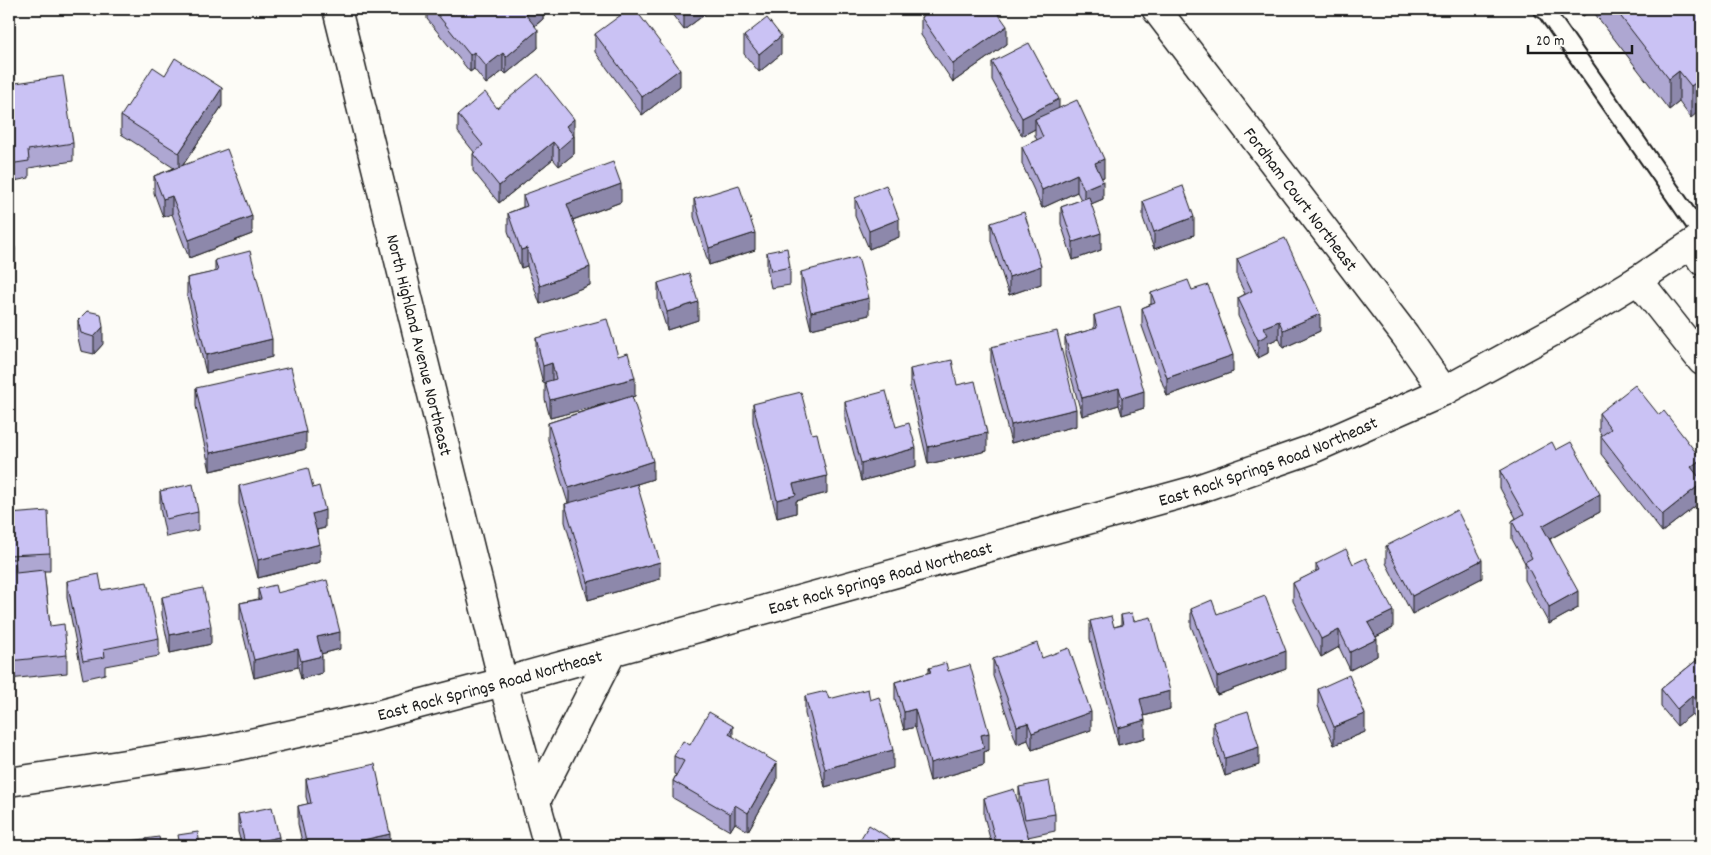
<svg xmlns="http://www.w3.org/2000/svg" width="1711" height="855" font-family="Dekko,sans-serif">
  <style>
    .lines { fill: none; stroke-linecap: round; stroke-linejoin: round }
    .service-casing { stroke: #1c1c1c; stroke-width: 20 }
    .minor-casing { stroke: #1c1c1c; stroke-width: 31 }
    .tertiary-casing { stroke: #1c1c1c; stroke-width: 31 }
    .service { stroke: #fdfcf7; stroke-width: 16 }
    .minor { stroke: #fdfcf7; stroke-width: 28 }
    .tertiary { stroke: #fdfcf7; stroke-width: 28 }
    .wall { fill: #aea7d2; stroke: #1c1c1c }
    .shaded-wall { fill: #8d88ab; stroke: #1c1c1c }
    .building { fill: #cac2f4; stroke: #1c1c1c }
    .labels { text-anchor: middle; stroke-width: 4; stroke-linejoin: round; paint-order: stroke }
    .street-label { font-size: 18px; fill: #1c1c1c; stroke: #fdfcf7 }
  </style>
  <rect width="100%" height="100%" fill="#fdfcf7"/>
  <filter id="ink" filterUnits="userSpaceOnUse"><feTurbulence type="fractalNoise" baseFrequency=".02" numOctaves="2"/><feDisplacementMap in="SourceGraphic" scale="10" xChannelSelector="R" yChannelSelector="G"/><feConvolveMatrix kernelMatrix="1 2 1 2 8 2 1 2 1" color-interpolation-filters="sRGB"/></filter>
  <g filter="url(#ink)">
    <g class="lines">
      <defs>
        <path id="service" d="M1542,9L1545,10L1702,235"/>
        <g id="minor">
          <path id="s1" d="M1156,9L1405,335L1444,391"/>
          <path d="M1692,244L1702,261"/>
          <path d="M1638,280L1702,361"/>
        </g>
        <g id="tertiary">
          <path id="s2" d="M337,9L503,682L548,846"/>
          <path id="s3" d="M9,782L223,749L354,721L503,682L1192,491L1310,450L1444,391L1554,331L1638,280L1702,237"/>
          <path d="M536,801L612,652"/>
        </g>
      </defs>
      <!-- service casing -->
      <use href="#service" class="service-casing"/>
      <!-- minor casing -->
      <use href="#minor" class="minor-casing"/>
      <!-- tertiary casing -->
      <use href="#tertiary" class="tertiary-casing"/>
      <!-- service -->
      <use href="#service" class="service"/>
      <!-- minor -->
      <use href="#minor" class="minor"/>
      <!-- tertiary -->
      <use href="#tertiary" class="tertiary"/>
    </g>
    <!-- wall -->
    <path class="wall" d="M427,9H543V19L535,26L538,48L506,74L503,71L486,84L474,69L470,72L427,19Z
      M668,9H704V15L684,30Z
      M998,9V14L1007,44L953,82L921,35V17Z
      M1577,9H1702L1691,118L1679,102L1669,110L1592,10L1583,16Z
      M595,34L680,86L642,115L595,52Z
      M744,36L781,54L759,72L744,54Z
      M992,62L1059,108L1104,177L1101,178L1103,199L1091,204L1101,250L1073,260L1061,224V207L1081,200L1077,192L1042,208L1022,164V147L1037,140L1035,136V129L1022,136L992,80Z
      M165,75L222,106L183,165L252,234L189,258L172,214L163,217L154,193V176L174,168L121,134V116Z
      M9,84L73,143V161L29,168V178L9,182Z
      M497,108L574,136V154L559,166L553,159L499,203L473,171V154L474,152L458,132V115Z
      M523,195L621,202L573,220L590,285L540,304L527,266L521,268L508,231V213L523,207Z
      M855,198L899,237L869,249L855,216Z
      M694,199L755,250L709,265L694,217Z
      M1143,201L1194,235L1154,249L1143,218Z
      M9,205L15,250V268H9Z
      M991,223L1041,284L1009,295L991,241Z
      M767,252L790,267V285L771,288L767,269Z
      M1237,259L1320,331L1283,348L1279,338L1268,343V353L1258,358L1238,316V298L1245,294L1237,277Z
      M215,260L272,357L206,373L187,296V278L215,272Z
      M801,272L869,315L811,329L801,289Z
      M658,283L698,320L667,330L658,301Z
      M1192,290L1233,372L1167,396L1142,326V308L1151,304V293Z
      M1094,315L1144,408L1122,415L1119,405L1082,416L1065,355V337L1094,329Z
      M78,320L103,344L94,354L81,351L78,338Z
      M536,338L618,356L635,396L632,397L653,479L637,484L660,579L588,600L565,522V504L568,503L548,440V423L614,401L550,418L545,399V383H543L536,356Z
      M991,347L1076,426L1011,443L991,365Z
      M910,369L987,451L928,464L910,387Z
      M196,388L306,449L210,471L196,406Z
      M845,402L896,427L916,466L861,481L845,420Z
      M753,404L827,493L796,501V513L777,518L753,422Z
      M1599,413L1701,476L1699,478L1702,481V501L1662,532L1601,454V436H1602L1599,431Z
      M1556,450L1600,512L1550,539L1578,608L1549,624L1525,580V563L1512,539V521L1516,518L1500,488V471Z
      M239,486L325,528L317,530L320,562L258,578L239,504Z
      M160,491L198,512V530L166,537L160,508Z
      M9,514L50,553V571H44L50,626L67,655V673L9,679Z
      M1386,546L1482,578L1412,614L1386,563Z
      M1316,564H1353L1393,628L1376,637L1377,656L1350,670L1339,647L1321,657L1293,601V583L1316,572Z
      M67,581L102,590L159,638V656L105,666V674L83,679L67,598Z
      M258,589L277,593L340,649L321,654L322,673L301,679L298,667L254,678L240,621V603L258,599Z
      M162,597L211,644L170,653L162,615Z
      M1191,609L1217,614L1286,669L1217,695L1191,626Z
      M1121,615L1134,621L1170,709L1144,716L1145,738L1118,745L1090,639V621L1114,627L1121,625Z
      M1702,656V727L1692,714L1677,726L1661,707V689Z
      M1042,658L1091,730L1032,750L1028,740L1017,744L993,676V659Z
      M929,668L948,671L989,750L984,752V765L930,781L915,727L904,730L895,699V682L929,673Z
      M1318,689L1365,732L1334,745L1318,706Z
      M805,696L829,699L870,700L893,768L825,787L805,714Z
      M1213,722L1259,765L1225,776L1213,740Z
      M733,737L777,780L748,831L735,823L730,831L673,798V781L676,775L674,774V756L690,745Z
      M306,779L390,846H303L298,824V806L308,804L306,797Z
      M1019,787L1055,814V831L1028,837L1031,846H992L984,816V798L1019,804Z
      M238,814L279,846H242L238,832Z"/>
    <!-- shaded-wall -->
    <path class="shaded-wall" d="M534,9H543V19L526,33V15Z
      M688,9H704V15L684,30V12Z
      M1583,9H1592V10L1583,16Z
      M1007,26V44L953,82V64Z
      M538,30V48L506,74V57Z
      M781,36V54L759,72V54Z
      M474,52V69L470,72V55Z
      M503,53V71L486,84V66Z
      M680,69V86L642,115V97Z
      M1679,71V102L1669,110V79Z
      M1702,78V109L1691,118V86Z
      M222,88V106L179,171V153Z
      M1059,99V117L1035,119V129L1022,136V118Z
      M574,119V154L559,166V149L566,126Z
      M553,142V159L499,203V186Z
      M1104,159V177L1095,181V163Z
      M1077,174V192L1042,208V190Z
      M1103,181V199L1084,207V189Z
      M621,184V202L567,222V204Z
      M172,196V214L163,217V199Z
      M252,216V234L189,258V240Z
      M1194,217V235L1154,249V232Z
      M899,219V237L869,249V231Z
      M755,233V250L709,265V248Z
      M1101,233V250L1073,260V242Z
      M527,248V266L521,268V250Z
      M1041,266V284L1009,295V277Z
      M590,267V285L540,304V286Z
      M869,298V315L811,329V312Z
      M698,302V320L667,330V312Z
      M1320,314V331L1283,348V330Z
      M1279,321V338L1268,343V353L1258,358V340L1264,327Z
      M103,327V344L94,354V337Z
      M272,339V357L206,373V355Z
      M1233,355V372L1167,396V378Z
      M552,363V381L543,383V366Z
      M635,378V396L550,418V400Z
      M1119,388V405L1082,416V398Z
      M1144,391V408L1122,415V398Z
      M1076,409V426L1011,443V425Z
      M306,432V449L210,471V453Z
      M987,433V451L928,464V447Z
      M916,448V466L861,481V463Z
      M1701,459V476L1691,485V467Z
      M653,461V479L569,505V488Z
      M827,476V493L796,501V513L777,518V500L793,484Z
      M1702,483V501L1662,532V515Z
      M1600,494V512L1542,543V526Z
      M325,510V528L312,531V514Z
      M320,544V562L258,578V560Z
      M1482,560V578L1412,614V596Z
      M660,562V579L588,600V582Z
      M1578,591V608L1549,624V607Z
      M1393,611V628L1368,641V623Z
      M211,626V644L170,653V635Z
      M1339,630V647L1321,657V639Z
      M340,632V649L317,655V637Z
      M1377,639V656L1350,670V652Z
      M298,649V667L254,678V660Z
      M1286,651V669L1217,695V677Z
      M322,656V673L301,679V661Z
      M1170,691V709L1140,717V699Z
      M1692,696V714L1677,726V709Z
      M915,709V727L904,730V712Z
      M1091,712V730L1032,750V733Z
      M1365,714V732L1334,745V727Z
      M1145,720V738L1118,745V728Z
      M1028,723V740L1017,744V726Z
      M733,726V744L729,734Z
      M989,733V750L984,752V765L930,781V763L981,735Z
      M1259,747V765L1225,776V758Z
      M893,750V768L825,787V769Z
      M777,763V780L748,831V813Z
      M735,805V823L730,831V814Z
      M390,834V846H336Z
      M279,837V846H245V844Z"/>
    <!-- building -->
    <path class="building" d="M433,9H534L526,15L538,30L506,57L503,53L486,66L474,52L470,55Z
      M629,9H635L680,69L642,97L595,34Z
      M681,9H688L684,12Z
      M933,9H995L1007,26L953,64L921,17Z
      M1615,9H1702V78L1691,86L1679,71L1669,79Z
      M767,18L781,36L759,54L744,36Z
      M1029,43L1059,99L1022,118L992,62Z
      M175,58L222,88L179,153L121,116L153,67L165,75Z
      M538,74L574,119L566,126L574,136L559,149L553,142L499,186L473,154L483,145L458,115L485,92L497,108Z
      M63,76L73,143L28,150L29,161L9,164V84Z
      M1077,100L1104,159L1095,163L1103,181L1084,189L1077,174L1042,190L1022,147L1043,137L1035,119Z
      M227,149L252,216L189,240L172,196L163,199L154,176Z
      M613,162L621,184L567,204L590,267L540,286L527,248L521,250L508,213L527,206L523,195Z
      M739,185L755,233L709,248L694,199Z
      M886,185L899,219L869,231L855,198Z
      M1183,186L1194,217L1154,232L1143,201Z
      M1089,197L1101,233L1073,242L1061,207Z
      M9,205H10L15,250L9,251Z
      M1024,212L1041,266L1009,277L991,223Z
      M1285,238L1320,314L1283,330L1279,321L1264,327L1268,335L1258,340L1238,298L1252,291L1237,259Z
      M787,248L790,267L771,271L767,252Z
      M250,251L272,339L206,355L187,278L218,271L215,260Z
      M858,257L869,298L811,312L801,272Z
      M689,273L698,302L667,312L658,283Z
      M1188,280L1192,290L1208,285L1233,355L1167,378L1142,308L1155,303L1151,293Z
      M1120,307L1144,391L1122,398L1119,388L1082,398L1065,337L1097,328L1094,315Z
      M87,311L101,314L103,327L94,337L81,333L78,320Z
      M607,319L618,356L628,353L635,378L550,400L545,382L556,379L552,363L543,366L536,338Z
      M1057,331L1076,409L1011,425L991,347Z
      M952,360L957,385L975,381L987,433L928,447L910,369Z
      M291,367L306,432L210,453L196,388Z
      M1635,385L1659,415L1664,411L1701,459L1691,467L1702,481V483L1662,515L1601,436L1611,429L1599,413Z
      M886,391L896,427L909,423L916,448L861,463L845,402Z
      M801,392L812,434L817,433L827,476L793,484L796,495L777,500L753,404Z
      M632,396L653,461L569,488L548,423Z
      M1552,442L1556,450L1571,442L1600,494L1542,526L1578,591L1549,607L1525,562L1532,558L1512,521L1524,514L1500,471Z
      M308,468L313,488L319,486L325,510L312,514L320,544L258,560L239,486Z
      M193,484L198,512L166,519L160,491Z
      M637,484L660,562L588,582L565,504Z
      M1457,510L1482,560L1412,596L1386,546Z
      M48,511L50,553L9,555V514Z
      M1346,549L1353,564L1366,558L1393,611L1368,623L1377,639L1350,652L1339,630L1321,639L1293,583L1319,570L1316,564Z
      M9,559H15L16,573L44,570L50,626L64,624L67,655L9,661Z
      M99,574L102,590L147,582L159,638L104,649L105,657L83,661L67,581Z
      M327,580L340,632L317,637L322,656L301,661L298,649L254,660L240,603L261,599L258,589L275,585L277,593Z
      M203,588L211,626L170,635L162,597Z
      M1265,596L1286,651L1217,677L1191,609L1212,600L1217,614Z
      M1132,613L1134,621L1151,617L1170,691L1140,699L1145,720L1118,728L1090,621L1111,616L1114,627L1123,625L1121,615Z
      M1037,643L1042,658L1069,648L1091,712L1032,733L1028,723L1017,726L993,659Z
      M1702,656V709L1692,696L1677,709L1661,689Z
      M946,663L948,671L970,665L989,733L981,735L984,748L930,763L915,709L904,712L895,682L931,672L929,668Z
      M1349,675L1365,714L1334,727L1318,689Z
      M868,689L870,700L879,697L893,750L825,769L805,696L826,691L829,699Z
      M1248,711L1259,747L1225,758L1213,722Z
      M709,712L733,726L729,734L777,763L748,813L735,805L730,814L673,781L684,761L674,756L683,741L690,745Z
      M375,764L390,834L336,846H307L298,806L311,803L306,779Z
      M1049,781L1055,814L1025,819L1019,787Z
      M1014,789L1031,846H997L984,798Z
      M272,807L279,837L245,844L238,814Z
      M869,825L899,844L898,846H856Z
      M198,832L200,846H180L178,835Z
      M159,837L161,846H123V842Z"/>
  </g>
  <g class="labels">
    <!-- street labels -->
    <g class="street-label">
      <text dy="6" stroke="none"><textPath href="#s1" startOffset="239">Fordham Court Northeast</textPath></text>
      <text dy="6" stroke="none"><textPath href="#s2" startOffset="346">North Highland Avenue Northeast</textPath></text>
      <text dy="6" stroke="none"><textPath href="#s3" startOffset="1301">East Rock Springs Road Northeast</textPath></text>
      <text dy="6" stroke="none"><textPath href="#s3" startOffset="896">East Rock Springs Road Northeast</textPath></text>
      <text dy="6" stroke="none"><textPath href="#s3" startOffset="491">East Rock Springs Road Northeast</textPath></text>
    </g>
  </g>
  <!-- margin -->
  <rect width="1711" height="855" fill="none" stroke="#fdfcf7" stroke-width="30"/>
  <rect x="15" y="15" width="1681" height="825" fill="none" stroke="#1c1c1c" stroke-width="2" filter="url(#ink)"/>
  <!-- scale -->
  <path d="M1528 45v8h104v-8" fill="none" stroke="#1c1c1c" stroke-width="2.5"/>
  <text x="1536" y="45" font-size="15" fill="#1c1c1c" stroke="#fdfcf7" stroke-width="4" paint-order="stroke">20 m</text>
</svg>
